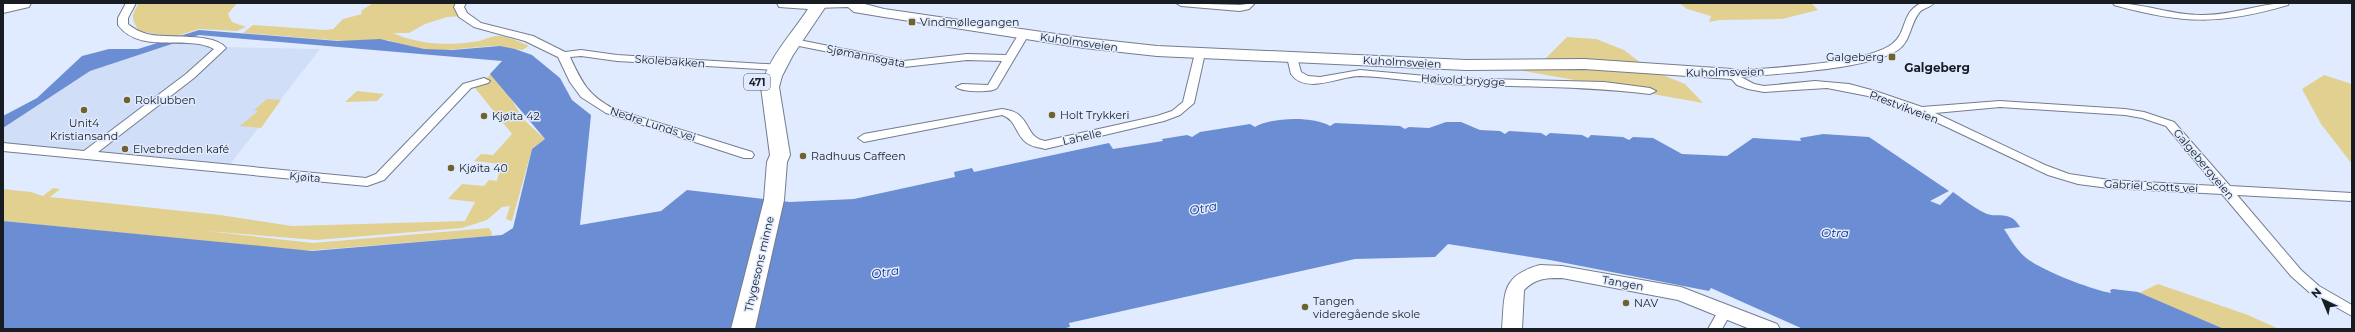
<svg xmlns="http://www.w3.org/2000/svg" width="2355" height="332" viewBox="0 0 2355 332" font-family="Montserrat,sans-serif">
	<style>
		.built { fill: #d1def8 }
		.green { fill: #e1d08f }
		.water { fill: #6b8dd4 }
		.lines { fill: none; stroke-linecap: round; stroke-linejoin: round }
		.street-casing { stroke: #747d8e; stroke-width: 2 }
		.secondary-casing { stroke: #747d8e; stroke-width: 2 }
		.primary-casing { stroke: #747d8e; stroke-width: 2 }
		.highway-casing { stroke: #747d8e; stroke-width: 2 }
		.street { fill: #fff; fill-rule: evenodd }
		.secondary { fill: #fff; fill-rule: evenodd }
		.primary { fill: #fff; fill-rule: evenodd }
		.highway { fill: #fff; fill-rule: evenodd }
		.poi-dot { fill: #6f622f; stroke: #e1ebff; stroke-width: 1.5 }
		.labels { text-anchor: middle; dominant-baseline: central; stroke-width: 3; stroke-linejoin: round; paint-order: stroke }
		.shield { fill: #e1ebff; stroke: #545a65; stroke-width: 1 }
		.shield-label { font-size: 10px; font-weight: bold; fill: #181c23 }
		.poi-label { font-size: 11px; fill: #181c23; stroke: #e1ebff; text-anchor: start }
		.street-label { font-size: 11px; fill: #181c23; stroke: #e1ebff }
		.neighbourhood-label { font-size: 12px; font-weight: bold; fill: #181c23; stroke: #e1ebff }
		.water-label { font-size: 12px; font-style: italic; fill: #0e2d80; stroke: #e1ebff }
	</style>
	<rect width="100%" height="100%" fill="#e1ebff"/>
	<path class="built" d="M177,42L224,47L320,49L228,167L3,148V128L88,71Z"/>
	<path class="green" d="M139,3H237L228,14L232,22L246,27L237,31L199,29L173,37L139,31C131,19 131,15 139,3Z
		M373,3H466L462,9L467,16L447,17L425,24L409,33H393C420,45 450,46 479,41C485,40 493,35 500,36C510,37 520,42 529,46L522,50L493,46L445,50H420L388,40L344,41L243,33L253,25L325,30L333,29L343,19L362,14L361,11Z
		M1679,3H1811L1818,10L1782,19L1720,20L1709,22L1711,16L1687,9Z
		M1567,37L1596,39L1624,50L1650,70L1685,84L1703,103L1468,61L1542,62Z
		M491,74L507,92L524,120L545,139L532,149L512,221L506,219L510,206L502,207L487,220L462,228L316,240L206,231L313,243L489,228L492,233L491,236L304,251L3,221V189L31,192L43,196L53,188L60,189L50,197L220,215L292,226L465,221L475,202L448,199L462,184L484,186L489,180L497,181L501,164L474,161L481,154L493,155L512,134L475,88Z
		M2324,75L2352,84V164L2321,124L2302,89Z
		M357,91L384,94L377,101L345,102Z
		M267,99L281,100L261,128L240,126L258,111L254,110Z
		M2158,284L2248,315L2279,329H2224L2139,293Z"/>
	<path class="water" d="M199,30L338,41L380,39L424,49L452,50L500,46L515,49L532,55L560,78L572,100L591,115L580,225L661,211L687,190L790,202L854,199L955,177L954,172L972,168L974,172L1109,143L1113,149L1163,141L1162,139L1187,135L1192,137L1200,132L1250,124L1255,127C1271,117 1314,116 1330,126L1335,123L1400,126L1405,129L1409,127L1429,128L1446,122H1461L1480,130L1500,131L1505,134L1509,131L1541,133L1546,136L1550,133L1582,135L1588,138L1591,135L1623,137L1629,140L1633,137L1653,138L1682,154L1727,156L1753,138L1801,141L1800,138L1823,134L1869,137L1949,191L1930,201L1940,205L1953,192C1963,199 1974,208 1985,213C1996,219 2010,209 2020,227L2004,229C2010,238 2016,249 2024,256C2037,269 2092,290 2111,293L2110,290L2113,289L2138,292L2224,329H1803L1711,288L1709,291L1550,260L1448,244L1435,257L1355,259L1069,323L1070,327L1062,329H3V221L312,251L502,235L513,228L532,149L545,139L490,74L502,61L199,35L90,71L3,128V116L37,98L82,56L109,49H138Z"/>
	<g class="lines">
		<defs>
			<path id="street" d="M126,3H136L128,18V24C134,29 140,32 147,34C167,39 214,32 226,48L194,78L98,152L366,178L376,174L463,84L484,78L490,81L488,83L471,88L384,180L367,186L3,151V143L84,151L186,74L214,49C188,34 140,55 118,25V18Z
				M456,3H466L464,7L467,13L481,23L533,36L565,52L581,50L617,55L781,65L782,67L777,70L617,61L581,56L570,57C582,83 588,95 614,109L752,152L754,155L752,158H744L606,113L581,97L570,82L558,57L525,41L474,27L459,17L454,7Z
				M1176,3L1240,5L1255,3L1249,9L1240,11L1181,6Z
				M1921,3H1934C1930,8 1922,8 1919,13C1910,24 1911,41 1898,50C1867,70 1780,73 1741,77L1754,84L1764,86L1815,81L1849,84L1875,91L1922,107L2000,101L2125,109L2144,112L2174,122L2230,186L2352,193V201L2237,195L2301,270L2319,286L2352,305V316L2309,292L2291,276L2222,194L2109,188L2078,184L2048,175L1934,121L1868,96L1827,88L1764,92L1748,89L1737,85L1727,74L1732,71C1767,68 1867,64 1892,44C1908,32 1900,14 1921,3ZM2000,107L2125,115L2142,118L2166,126L2216,186L2109,180L2069,174L2045,165L1935,113Z
				M2113,3C2143,3 2171,15 2201,15C2231,16 2259,3 2289,3L2288,5C2220,25 2182,24 2114,5Z
				M1024,31L1029,34L997,88C992,93 961,92 956,87L962,84L988,85L1002,61L967,60L904,67L794,45L789,42L794,39L904,61L967,54L1006,55L1020,32Z
				M1200,50L1205,53L1194,103L1180,115L1164,121L1045,149C1039,147 1032,147 1027,143C1015,135 1017,120 1002,115L864,142L858,138L864,134L1002,109C1008,110 1015,111 1020,116C1030,125 1029,138 1045,141L1157,116L1172,111L1183,102L1195,53Z
				M1292,54L1297,57L1301,72L1308,76L1320,77L1360,70L1448,78L1604,82L1650,88L1656,91L1650,94C1584,86 1517,87 1450,84C1420,83 1390,77 1360,76C1339,76 1306,95 1291,74L1287,57Z
				M1725,306L1730,308L1732,311L1722,329H1708L1720,308Z"/>
			<path id="secondary" d="M813,3H861L884,9L1084,38L1157,46L1466,60L1584,59L1732,69L1737,71L1740,74L1737,77L1732,79L1584,69L1466,70L1157,56L1084,48L884,17L854,12L848,7L814,8L812,5Z
				M1540,265L1562,266L1681,287L1777,324L1780,329H1750L1678,300L1562,278C1546,278 1536,278 1524,290L1522,329H1502C1505,294 1500,276 1540,265Z"/>
			<path id="primary" d="M777,3H828L793,55L782,76L779,87L790,155L787,162L784,200L755,329H731L764,200L767,162L770,155L761,87C769,57 791,35 808,9L779,7Z"/>
			<path id="highway" d="M3,3H31L29,7L3,13Z"/>
		</defs>
		<use href="#street" class="street-casing"/>
		<use href="#secondary" class="secondary-casing"/>
		<use href="#primary" class="primary-casing"/>
		<use href="#highway" class="highway-casing"/>
		<use href="#street" class="street"/>
		<use href="#secondary" class="secondary"/>
		<use href="#primary" class="primary"/>
		<use href="#highway" class="highway"/>
	</g>
	<g class="poi-dot">
		<rect x="908" y="18" width="8" height="8" rx="2"/>
		<rect x="1888" y="53" width="8" height="8" rx="2"/>
		<circle cx="127" cy="100" r="4"/>
		<circle cx="84" cy="110" r="4"/>
		<circle cx="1052" cy="115" r="4"/>
		<circle cx="484" cy="116" r="4"/>
		<circle cx="125" cy="149" r="4"/>
		<circle cx="803" cy="156" r="4"/>
		<circle cx="451" cy="168" r="4"/>
		<circle cx="1626" cy="303" r="4"/>
		<circle cx="1305" cy="307" r="4"/>
	</g>
	<g class="labels">
		<rect class="shield" x="744" y="74" width="26" height="16" rx="3"/>
		<g class="shield-label">
			<text x="757" y="82">471</text>
		</g>
		<g class="poi-label">
			<text x="920" y="22">Vindmøllegangen</text>
			<text x="1884" y="57" text-anchor="end">Galgeberg</text>
			<text x="135" y="100">Roklubben</text>
			<text x="1060" y="115">Holt Trykkeri</text>
			<text x="492" y="116">Kjøita 42</text>
			<text x="84" y="123" text-anchor="middle">Unit4<tspan x="84" dy="13">Kristiansand</tspan></text>
			<text x="133" y="149">Elvebredden kafé</text>
			<text x="811" y="156">Radhuus Caffeen</text>
			<text x="459" y="168">Kjøita 40</text>
			<text x="1313" y="301">Tangen<tspan x="1313" dy="13">videregående skole</tspan></text>
			<text x="1634" y="303">NAV</text>
		</g>
		<g class="street-label">
			<text transform="translate(1079 42) rotate(8)">Kuholmsveien</text>
			<text transform="translate(866 56) rotate(11)">Sjømannsgata</text>
			<text transform="translate(670 61) rotate(4)">Skolebakken</text>
			<text transform="translate(1402 62) rotate(3)">Kuholmsveien</text>
			<text transform="translate(1725 72) rotate(-1)">Kuholmsveien</text>
			<text transform="translate(1463 80) rotate(3)">Høivold brygge</text>
			<text transform="translate(1904 107) rotate(21)">Prestvikveien</text>
			<text transform="translate(653 124) rotate(18)">Nedre Lunds vei</text>
			<text transform="translate(1082 137) rotate(-13)">Lahelle</text>
			<text transform="translate(2204 164) rotate(50)">Galgebergveien</text>
			<text transform="translate(305 177) rotate(5)">Kjøita</text>
			<text transform="translate(2151 186) rotate(3)">Gabriel Scotts vei</text>
			<text transform="translate(759 264) rotate(-77)">Thygesons minne</text>
			<text transform="translate(1623 283) rotate(10)">Tangen</text>
		</g>
		<g class="neighbourhood-label">
			<text x="1937" y="67">Galgeberg</text>
		</g>
		<g class="water-label">
			<text transform="translate(1203 208) rotate(-11)">Otra</text>
			<text x="1835" y="232">Otra</text>
			<text transform="translate(885 272) rotate(-9)">Otra</text>
		</g>
	</g>
	<rect width="2355" height="332" fill="none" stroke="#181c23" stroke-width="8"/>
	<g transform="translate(2323 300) rotate(316)" stroke="#e1ebff" stroke-width="3" paint-order="stroke">
	<path d="M0-3L7 15L0 10L-7 15Z" fill="#181c23"/>
	<text y="-6" font-size="11" font-weight="bold" text-anchor="middle" fill="#181c23">N</text>
	</g>
</svg>
